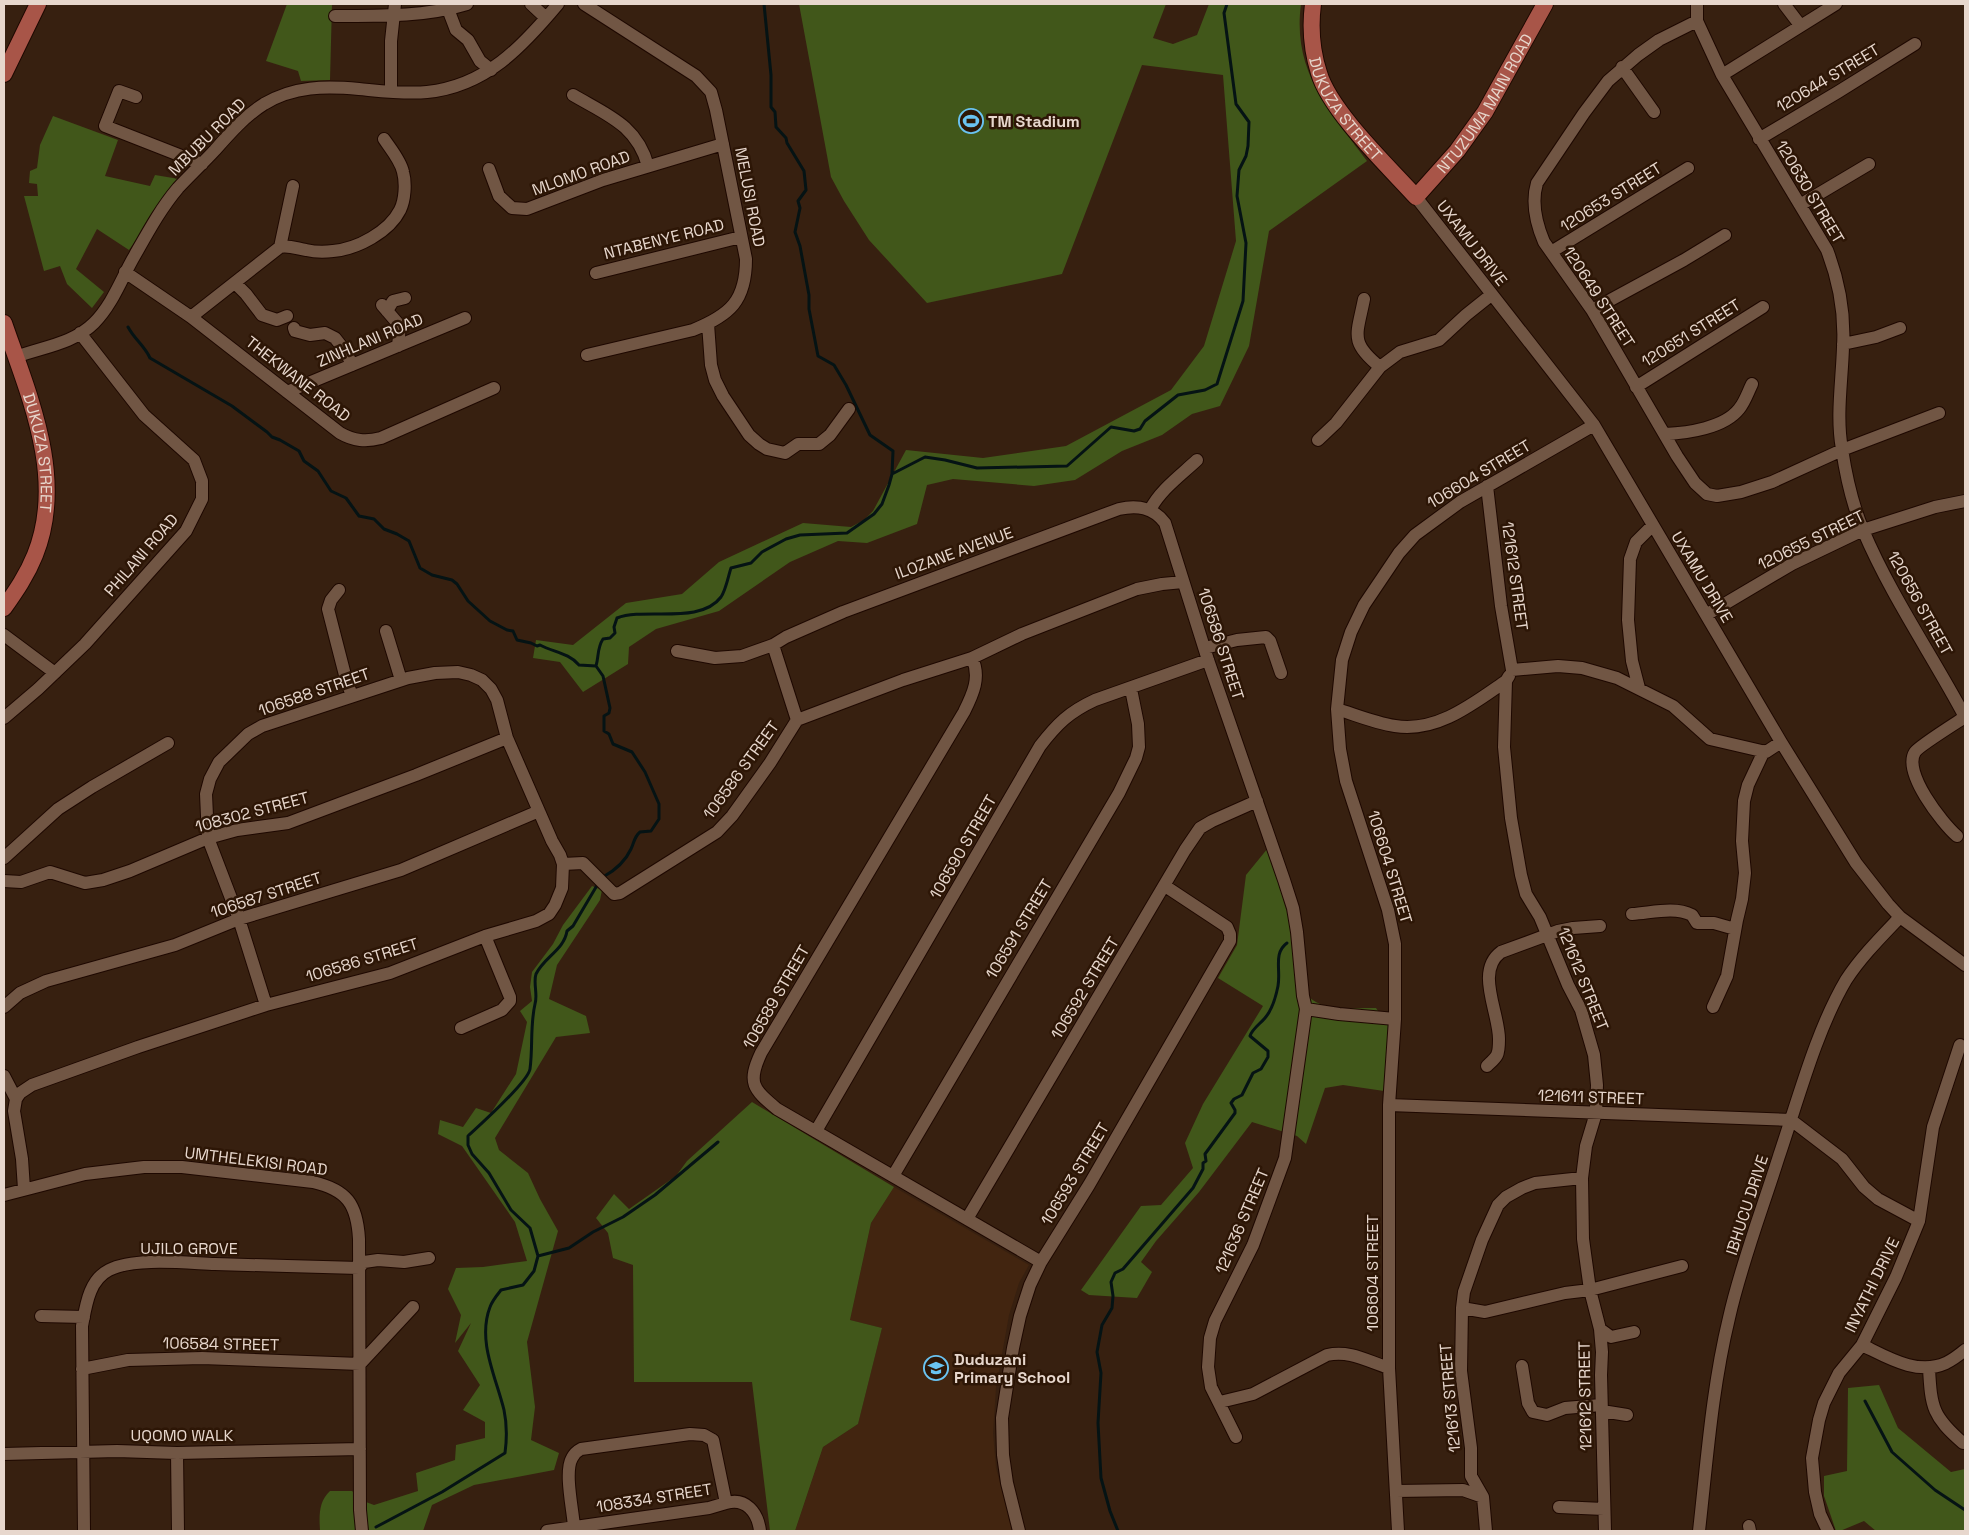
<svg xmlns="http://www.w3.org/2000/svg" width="1969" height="1535" viewBox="0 0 1969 1535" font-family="'Space Grotesk',sans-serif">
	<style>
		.built { fill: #422510 }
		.green { fill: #41571a }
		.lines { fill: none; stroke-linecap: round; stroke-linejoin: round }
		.stream { stroke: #051314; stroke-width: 3 }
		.minor-casing { stroke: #1e0800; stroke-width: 14 }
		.major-casing { stroke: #1e0800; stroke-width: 18 }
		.minor { stroke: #715644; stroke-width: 12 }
		.major { stroke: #a85548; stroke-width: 16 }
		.labels { text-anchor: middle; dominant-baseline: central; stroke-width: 5; stroke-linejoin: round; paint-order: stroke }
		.street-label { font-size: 16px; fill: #e7d7cd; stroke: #2d1606 }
		.poi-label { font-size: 16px; font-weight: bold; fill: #e7d7cd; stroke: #2d1606; text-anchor: start }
	</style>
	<rect width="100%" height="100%" fill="#372010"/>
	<path class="built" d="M894,1187L1029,1265L1019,1283L1009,1315L996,1388L993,1433L996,1468L1013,1531H795L823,1447L858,1424L882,1328L850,1320L871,1223Z"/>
	<path class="green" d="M287,4H332L330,80L301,81L298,71L266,61Z
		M799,4H1166L1153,38L1173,44L1197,35L1209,4H1301C1292,72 1329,110 1367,161L1269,231L1249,346L1220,406L1192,414L1162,435L1122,451L1075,480L1034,486L953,479L927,485L917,524L867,543L838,541L790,562L719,611L656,629L629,647L628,664L583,692L560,662L533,658L536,640L573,645L626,603L682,594L719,562L803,523L851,527L864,520L873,511L906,450L983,458L1066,446L1171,390L1204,346L1236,241L1223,75L1142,65L1062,274L927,303L869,240L844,201L831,177Z
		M53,116L118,140L105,176L150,186L155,175L179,179L129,250L97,229L76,269L104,292L92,308L67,284L60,266L44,271L24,196H38L37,184L29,183L30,171L37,168L40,145Z
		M1277,843L1308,996C1324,1013 1354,1007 1376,1008L1389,1027L1384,1091L1343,1085L1325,1088L1306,1144L1297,1136L1252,1122L1199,1192L1156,1241L1141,1262L1152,1272L1137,1298L1089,1295L1081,1290L1141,1206L1161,1205L1193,1168L1185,1143L1203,1104L1263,1006L1218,978L1237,945L1246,875L1268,848Z
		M592,886L602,890L600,900L557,965L549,999L586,1016L590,1033L556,1037L495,1138L499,1150L528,1173L540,1199L558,1231L527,1342L535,1407L531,1440L559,1453L554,1470L474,1485L432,1505L423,1531H322L320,1530C319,1515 319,1501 330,1491H352L366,1502L374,1505L418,1491L416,1473L455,1460L456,1445L485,1438V1422L463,1410L480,1385L458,1351L471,1323L455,1343L461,1315L448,1289L456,1268L483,1267L527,1261L515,1222L462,1146L438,1134L440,1120L463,1127L476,1108L491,1113L516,1074L527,1022L520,1011L532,1001L530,987L532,972L553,944L563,925Z
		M752,1102L894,1187L871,1223L850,1320L882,1328L858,1424L823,1447L795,1531H770L752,1382H634L633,1265L613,1258L608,1233L596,1218L614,1194L629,1209L676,1176L687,1161Z
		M1879,1385L1898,1428L1951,1472L1965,1469V1531H1876L1864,1521L1840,1531H1836L1824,1496V1476L1847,1471L1848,1388Z"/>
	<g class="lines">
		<path class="stream" d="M128,327C135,340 144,345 150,358L232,406L267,432L272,437L280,440L299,451L304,461L318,471L331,491L346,498L359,516L374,519L384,529L397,534L409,541L420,568L432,575L452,580L457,584L468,601L490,621L507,630L513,631L517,640L531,643L537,646L540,645C553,652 569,653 579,665L596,666
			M892,474L925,457L945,460L977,468L1067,466L1111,427L1134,431L1140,429L1145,421L1178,395L1205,390L1217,384L1243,301L1246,243L1237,196L1239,170L1246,156L1248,146L1249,122L1236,104L1224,13L1227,4
			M603,877C614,871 625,862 631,849C634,843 634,837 640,832L651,831L659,819V804L645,772L632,752L613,744L609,734L604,731V716L609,713L610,708L603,676L596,666C599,656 597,648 603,639L610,638L615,633L614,627L617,618C646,607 700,625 721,597C726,590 728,577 731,568L751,563L762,552L786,539L800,535L847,533L874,514L882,504L889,485L892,474L893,451L870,435L846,385L834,365L818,356L809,309V295L800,246L795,232L800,208L798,201L806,190L804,171L787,143L786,138L776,127L775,112L771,107V75L764,4
			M538,1256L569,1248L593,1232L623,1217L655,1195L718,1142
			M1865,1401L1892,1452L1935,1490L1965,1510
			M376,1527L442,1492L505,1453C507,1438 507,1424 504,1410C496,1377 477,1341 490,1307C492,1301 497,1295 501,1290L523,1285L534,1271L538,1256L530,1228L511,1210L489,1173L472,1154L468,1145V1136C480,1125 528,1082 530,1069C533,1047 530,1025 535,1004C538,995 533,982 536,974C544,957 564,950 567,931L573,926L599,882
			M1118,1531L1110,1511L1101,1478L1098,1423L1101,1373L1097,1352L1102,1325L1112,1308L1113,1296L1111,1282L1115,1273L1123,1269L1193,1188L1203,1169V1163L1206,1161L1205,1154L1235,1113V1110L1231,1103L1234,1099L1242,1095L1253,1073L1261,1069L1268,1057V1051L1250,1036C1252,1029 1260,1024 1265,1018C1272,1010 1276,996 1278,986C1281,970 1273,953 1287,943"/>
		<defs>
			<path id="minor" d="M531,4L546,18
				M584,4L696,76L711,92L716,110L746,259C746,301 730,315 693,330L587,355
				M1697,4V21L1722,75L1827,250C1839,281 1845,314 1843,347C1842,381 1836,416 1842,449C1846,476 1853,506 1863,530C1891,596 1932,655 1965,717
				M1784,4L1800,25
				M448,9L456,30L468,40L480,61L491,70
				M335,16C379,16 425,17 467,4
				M1697,21L1659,40L1638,55L1608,81L1584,113L1537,183C1531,203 1536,223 1544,242L1592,310L1677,456L1695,483L1707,494L1717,496L1741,492L1772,482L1842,450L1939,413
				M1622,67L1654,112
				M1722,75L1836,4
				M391,92V41L395,4
				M573,95C607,115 637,125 648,166
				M136,97L119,91L105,126L202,164
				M1759,139L1838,92L1915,44
				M489,169L499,196L512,208L527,209L603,180L723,144
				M1416,197L1594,425L1781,742L1856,863L1888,904L1900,917L1965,965
				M1800,205L1869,164
				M280,247L293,186
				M1551,252L1688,168
				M125,272L191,317L340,433C354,441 366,442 381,438L494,388
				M596,273L741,237
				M235,283L246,294L262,315L277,320L287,316
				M1364,299C1357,335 1349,342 1380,367
				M382,305L400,326L398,346
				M1592,310L1684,260L1725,235
				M387,311L393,301L405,298
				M191,317L280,247C289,245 298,249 306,250C315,252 325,252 333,251C357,249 389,232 400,210C405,200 406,183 403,172C401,161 390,148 384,139
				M708,324L711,365L715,380L723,396L749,435L759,444L767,449L785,453L798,444H819L830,435L849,409
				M294,328L295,331L310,335L325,333L335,338L346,352L352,365
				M1843,344L1876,337L1900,328
				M16,357C42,347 73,344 94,323C113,304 122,277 135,255C148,232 161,208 178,188C190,175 203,163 215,150C230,133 245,116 264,104C294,86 325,86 359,89C381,91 405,94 427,92C486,86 522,47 558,4
				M1636,387L1763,307
				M287,392L465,318
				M1665,434C1688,433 1724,428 1739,409C1745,402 1748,392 1752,384
				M1318,440L1336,423L1380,367L1400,352L1439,340L1466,315L1491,295
				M1487,486L1501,606L1512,670
				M1150,510C1160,490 1181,475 1197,460
				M339,590L331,600L328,609L346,679L352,696
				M1706,615L1792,564L1863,530L1935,507L1965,501
				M386,631L401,680
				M4,635L55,673
				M773,645L797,720
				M1205,648L1237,640L1266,637L1270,641L1281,673
				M677,651L715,658L742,656L773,645L786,637L843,612L1119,509C1137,505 1153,507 1165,523L1208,660L1284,880L1293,908L1297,932L1303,996L1306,1009L1339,1014L1395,1019
				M972,658C981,677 973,694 964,712L761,1053C747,1083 753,1089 777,1109L1041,1262
				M1512,670L1558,666L1582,668L1617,678L1673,706L1710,739L1766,752L1781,742
				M1506,681L1504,747L1511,818L1521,875L1526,894L1540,917L1568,985L1581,1010L1594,1055L1597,1085L1596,1113L1586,1146L1582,1178L1583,1239L1590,1290L1600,1329L1602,1352L1601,1375L1605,1531
				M1639,688L1632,661L1628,620L1630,559L1636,542L1652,526
				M1337,709C1356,715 1375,723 1395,726C1437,733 1474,703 1506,681L1509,676
				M4,718L38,689L85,644L186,531L202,499V481L194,460L144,415L80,333
				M1957,836C1942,823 1902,772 1915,752C1919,746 1956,723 1965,717
				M4,858L58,809L92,787L168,743
				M563,864L583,863L614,894L620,893L717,832L732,816L770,763L797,720L903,680L972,658L1022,634L1137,589L1162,584L1183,582
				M4,881L21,882L50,872L85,883L103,880L130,871L208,838L237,830L288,823L416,775L507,738
				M1632,914C1651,913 1674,906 1692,915L1697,923H1714L1735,929
				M4,1007L20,993L46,981L175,945L239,919L401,870L539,811
				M1713,1007L1727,976L1737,920L1742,899L1745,873L1742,841L1744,801L1748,785L1764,751
				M461,1028L502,1010L510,1001V997L485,936
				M1487,1066C1490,1063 1495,1059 1497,1055C1499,1051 1499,1044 1499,1039C1499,1012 1475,971 1501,952L1558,931L1573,928L1600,926
				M4,1076L16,1099
				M1389,1105L1791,1120L1842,1159L1864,1187L1878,1199L1919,1221
				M816,1131L1040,746C1057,724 1069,712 1095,700L1208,660
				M893,1176L1119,793L1136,758L1139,747L1138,724L1131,689
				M24,1189L22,1159L14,1111L16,1099L20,1093L32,1085L138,1047L266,1005L390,973L485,936L536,921L549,914L555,905L562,888L563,864L560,855L552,841L507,738L497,700L491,689L482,680L471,675L458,672L435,673L408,678L262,726L248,734L219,762L210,779L206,794L208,838L239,919L266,1005
				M4,1195L85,1174L144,1167H182L313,1182C347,1190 357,1204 359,1239L360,1510L362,1531
				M967,1219L1185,850L1200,828L1212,821L1257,801
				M1462,1308L1485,1312L1565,1293L1590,1290L1682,1266
				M41,1316L84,1317
				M1600,1329L1611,1337L1634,1332
				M1862,1345C1887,1357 1917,1376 1946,1363C1952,1360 1959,1355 1965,1350
				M1522,1366L1528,1403L1533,1412L1547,1415L1565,1408L1601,1405
				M1929,1368C1931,1408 1933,1417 1963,1443
				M82,1369L128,1360L202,1358L360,1364L413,1307
				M1220,1402L1253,1394L1327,1355C1350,1350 1367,1361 1389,1368
				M1602,1411L1627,1415
				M1236,1437L1211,1387L1208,1367L1210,1338L1215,1321L1253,1245L1285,1158L1306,1009
				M177,1453L178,1531
				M4,1454L117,1451L177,1453L360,1449
				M1396,1491L1463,1490L1483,1497
				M726,1503C746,1497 758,1513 760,1531
				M1559,1507L1604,1509
				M1749,1526L1750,1531
				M84,1531L82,1326C86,1305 89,1280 109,1270C134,1257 187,1263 215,1264C263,1265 311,1267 359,1268L364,1262L378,1260L404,1262L429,1258
				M547,1531L709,1508L726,1503L713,1440L704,1435L690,1434L581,1449C577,1451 574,1454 572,1458C564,1472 573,1510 574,1527
				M1019,1531L1007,1483L1003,1455L1002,1418L1013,1348L1020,1316L1030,1285L1041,1262L1089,1185L1230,941V934L1227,927L1165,886
				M1398,1531L1389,1368V1105L1395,1019V944L1388,910L1346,781L1340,749L1337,709L1342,660L1351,632L1364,605L1399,553L1415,535L1460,502L1594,425
				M1486,1531L1483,1497L1471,1476V1448L1461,1371L1462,1308L1464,1292L1482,1240L1498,1205L1506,1197L1522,1188L1535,1183L1582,1178
				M1699,1531C1707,1460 1712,1388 1729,1318C1741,1264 1762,1210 1779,1156C1798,1100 1816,1031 1846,980C1861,957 1881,937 1900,917
				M1828,1531L1820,1514L1815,1492L1812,1458L1819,1420L1824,1403L1839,1373L1862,1345L1896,1277L1919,1221L1933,1127L1960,1045"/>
			<g id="major">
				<path id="s1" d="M1313,4C1310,27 1312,51 1319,73C1330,111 1388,166 1416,197L1457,151L1485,112L1545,4"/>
				<path d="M4,74L38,4"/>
				<path id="s2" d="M4,323C29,396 66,478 35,555C27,575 16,591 4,608"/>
			</g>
		</defs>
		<use href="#minor" class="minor-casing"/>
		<use href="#major" class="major-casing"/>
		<use href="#minor" class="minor"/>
		<use href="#major" class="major"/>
	</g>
	<defs>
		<symbol id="stadium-ring" viewBox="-11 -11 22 22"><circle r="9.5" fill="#2d1606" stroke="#6ac3f1" stroke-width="1.5"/><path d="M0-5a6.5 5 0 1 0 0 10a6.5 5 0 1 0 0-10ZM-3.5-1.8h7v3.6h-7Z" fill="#6ac3f1"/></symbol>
		<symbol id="school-ring" viewBox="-11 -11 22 22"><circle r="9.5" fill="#2d1606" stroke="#6ac3f1" stroke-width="1.5"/><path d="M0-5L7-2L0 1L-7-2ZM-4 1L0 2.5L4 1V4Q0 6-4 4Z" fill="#6ac3f1"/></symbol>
	</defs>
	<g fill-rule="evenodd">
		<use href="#stadium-ring" x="957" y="107" width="28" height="28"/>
		<use href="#school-ring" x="922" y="1354" width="28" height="28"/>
	</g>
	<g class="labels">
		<g class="street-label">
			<text transform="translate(1828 78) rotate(-31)">120644 STREET</text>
			<text stroke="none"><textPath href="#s1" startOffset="345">NTUZUMA MAIN ROAD</textPath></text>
			<text stroke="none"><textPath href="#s1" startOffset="114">DUKUZA STREET</textPath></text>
			<text transform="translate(207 137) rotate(-45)">MBUBU ROAD</text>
			<text transform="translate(581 173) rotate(-20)">MLOMO ROAD</text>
			<text transform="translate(1810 192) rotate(59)">120630 STREET</text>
			<text transform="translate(750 197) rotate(79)">MELUSI ROAD</text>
			<text transform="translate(1611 197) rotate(-32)">120653 STREET</text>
			<text transform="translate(664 239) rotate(-14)">NTABENYE ROAD</text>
			<text transform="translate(1472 243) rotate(52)">UXAMU DRIVE</text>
			<text transform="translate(1599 297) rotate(57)">120649 STREET</text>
			<text transform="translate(1691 333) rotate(-32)">120651 STREET</text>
			<text transform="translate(370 340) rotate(-23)">ZINHLANI ROAD</text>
			<text transform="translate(298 379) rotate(38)">THEKWANE ROAD</text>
			<text stroke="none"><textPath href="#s2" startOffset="135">DUKUZA STREET</textPath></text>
			<text transform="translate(1479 474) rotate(-31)">106604 STREET</text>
			<text transform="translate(1811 540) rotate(-26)">120655 STREET</text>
			<text transform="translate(954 553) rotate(-20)">ILOZANE AVENUE</text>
			<text transform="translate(141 555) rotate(-49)">PHILANI ROAD</text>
			<text transform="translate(1515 576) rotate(82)">121612 STREET</text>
			<text transform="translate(1702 577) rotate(59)">UXAMU DRIVE</text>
			<text transform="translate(1920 603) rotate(61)">120656 STREET</text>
			<text transform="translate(1221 644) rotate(72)">106586 STREET</text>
			<text transform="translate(314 692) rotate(-19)">106588 STREET</text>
			<text transform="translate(741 770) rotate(-54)">106586 STREET</text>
			<text transform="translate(252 812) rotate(-15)">108302 STREET</text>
			<text transform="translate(963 847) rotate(-60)">106590 STREET</text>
			<text transform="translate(1390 867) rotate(73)">106604 STREET</text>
			<text transform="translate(266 895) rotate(-18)">106587 STREET</text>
			<text transform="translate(1019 929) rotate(-59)">106591 STREET</text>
			<text transform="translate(362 960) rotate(-17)">106586 STREET</text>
			<text transform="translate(1583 979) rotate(68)">121612 STREET</text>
			<text transform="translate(1085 988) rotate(-59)">106592 STREET</text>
			<text transform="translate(776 997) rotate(-60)">106589 STREET</text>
			<text transform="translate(1591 1097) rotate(2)">121611 STREET</text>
			<text transform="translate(256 1161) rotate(7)">UMTHELEKISI ROAD</text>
			<text transform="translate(1075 1174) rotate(-59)">106593 STREET</text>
			<text transform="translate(1747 1205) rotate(-72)">IBHUCU DRIVE</text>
			<text transform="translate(1242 1221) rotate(-67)">121636 STREET</text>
			<text x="189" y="1248">UJILO GROVE</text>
			<text transform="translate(1372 1273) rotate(-90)">106604 STREET</text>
			<text transform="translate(1872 1285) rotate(-64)">INYATHI DRIVE</text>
			<text transform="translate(221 1344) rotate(1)">106584 STREET</text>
			<text transform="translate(1585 1396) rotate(-91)">121612 STREET</text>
			<text transform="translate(1450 1398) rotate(-95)">121613 STREET</text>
			<text x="182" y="1435">UQOMO WALK</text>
			<text transform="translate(654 1498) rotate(-9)">108334 STREET</text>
		</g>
		<g class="poi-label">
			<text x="988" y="121">TM Stadium</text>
			<text x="954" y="1359">Duduzani<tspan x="954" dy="18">Primary School</tspan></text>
		</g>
	</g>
	<rect width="1969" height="1535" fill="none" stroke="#e7d7cd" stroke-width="10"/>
</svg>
